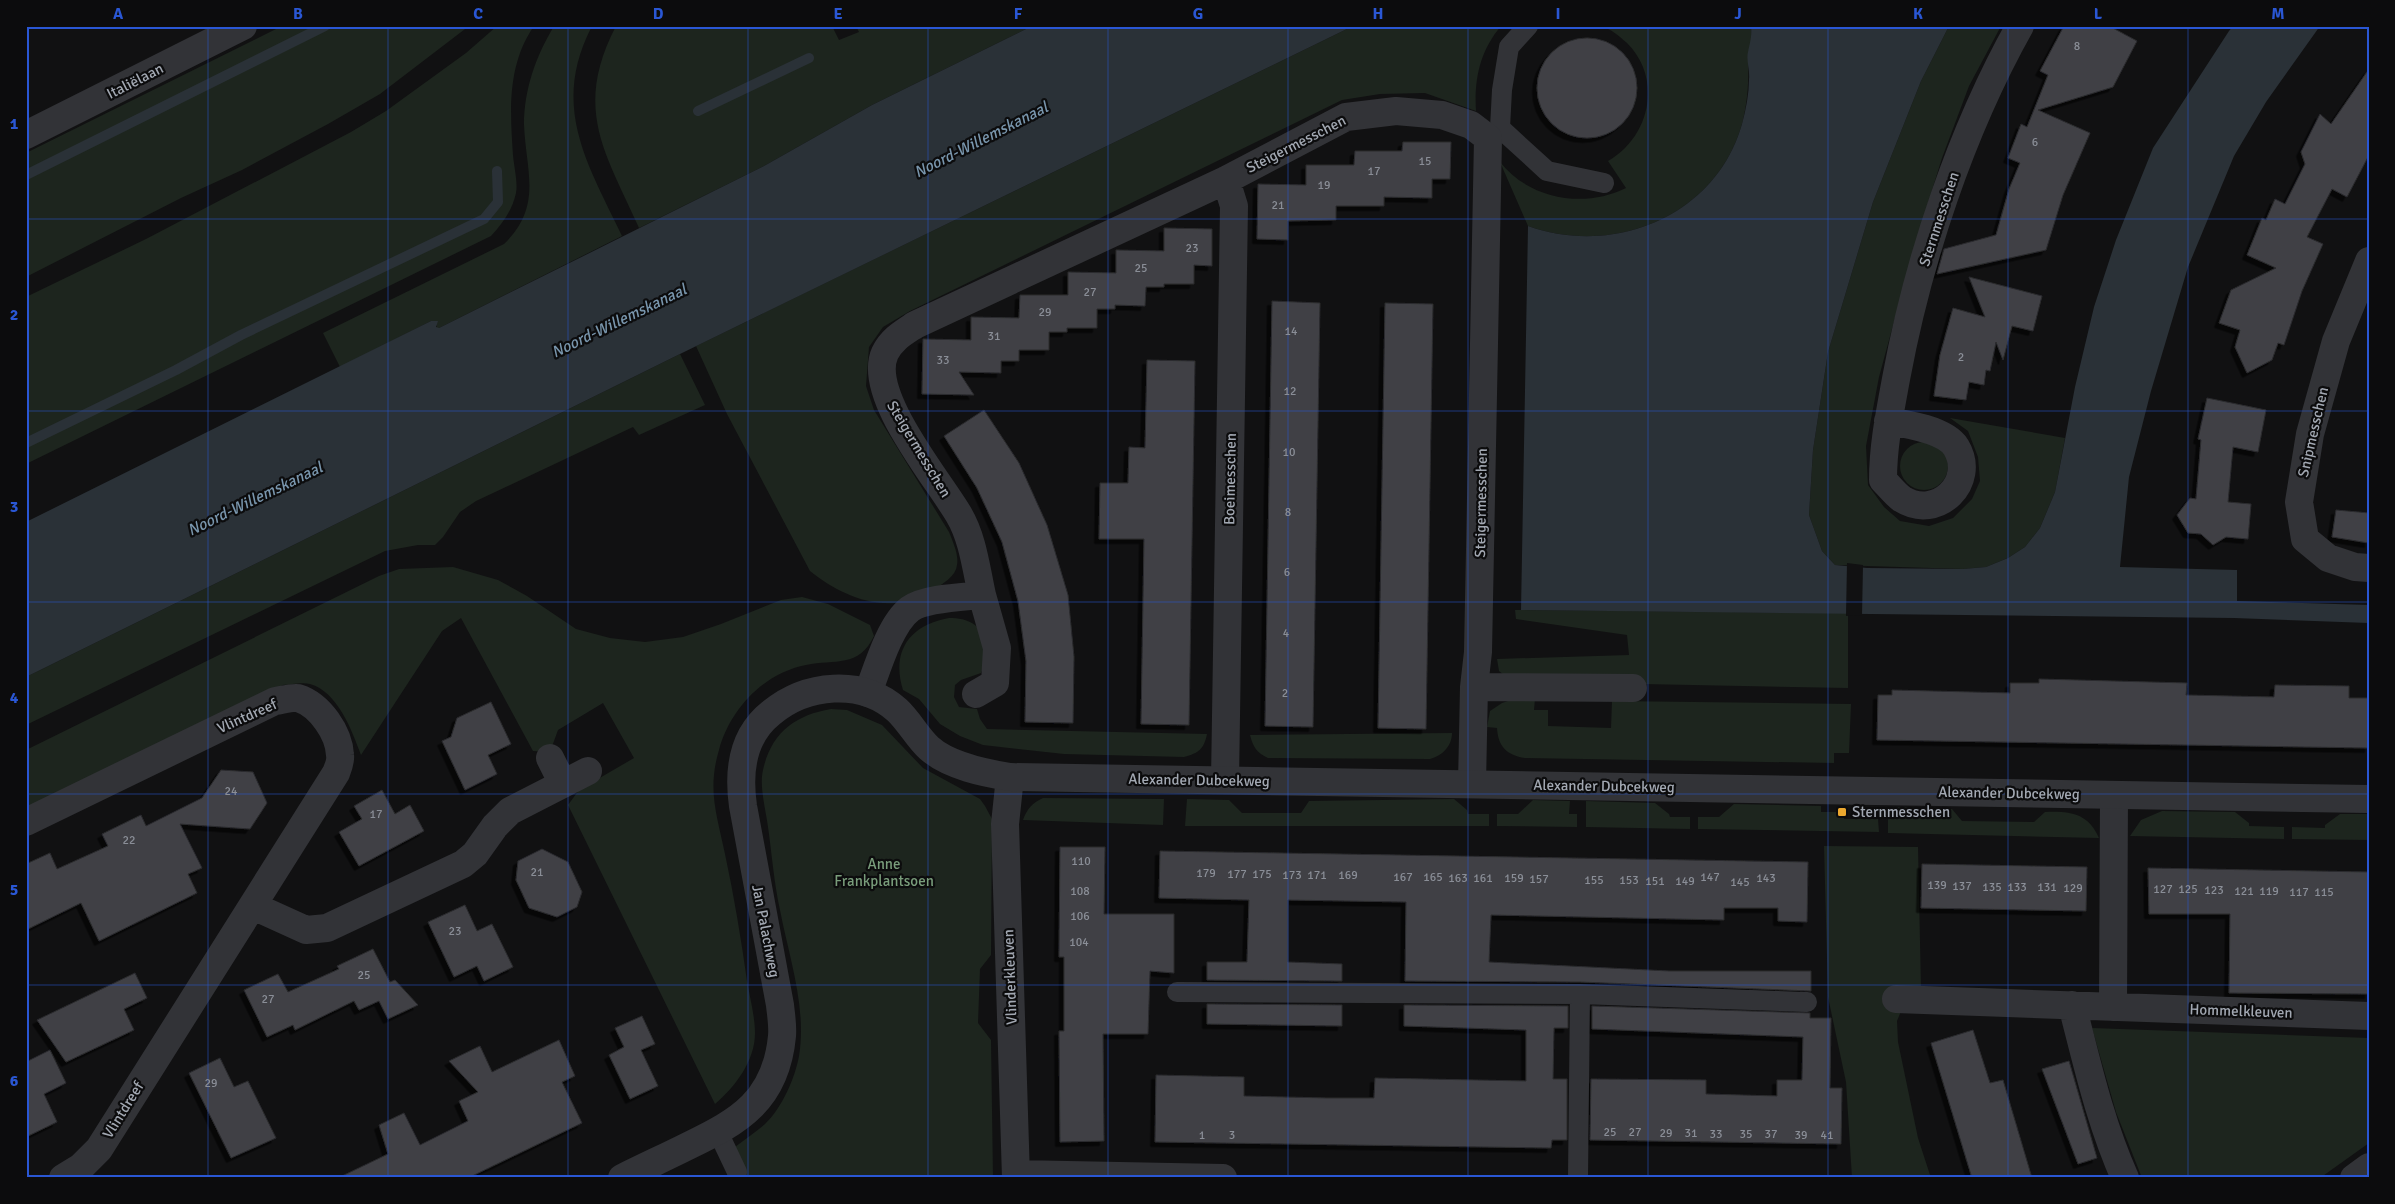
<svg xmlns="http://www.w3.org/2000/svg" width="2395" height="1204" viewBox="0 0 2395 1204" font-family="Signika,sans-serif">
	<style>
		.green { fill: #1d251e }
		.water { fill: #2a3137 }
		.pier { fill: #111112 }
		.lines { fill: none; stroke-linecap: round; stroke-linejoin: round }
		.stream { stroke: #2a3137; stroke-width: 10 }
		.building { fill: #404145; stroke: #2b2b2e; filter: url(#shadow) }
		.service { stroke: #323337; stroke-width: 20 }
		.minor { stroke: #323337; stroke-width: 28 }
		.tertiary { stroke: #323337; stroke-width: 28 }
		.grid { fill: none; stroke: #2a57d4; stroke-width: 1; stroke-opacity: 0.55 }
		.poi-dot { fill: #eca82f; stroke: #0c0c0d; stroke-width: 2 }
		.labels { text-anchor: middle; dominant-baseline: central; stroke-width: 4.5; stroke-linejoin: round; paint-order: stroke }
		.number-label { font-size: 12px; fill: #8a8e97 }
		.street-label { font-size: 15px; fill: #a2a8b2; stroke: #0c0c0d }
		.poi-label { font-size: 15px; fill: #a2a8b2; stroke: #0c0c0d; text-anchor: start }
		.park-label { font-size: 15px; fill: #799d7b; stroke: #0c0c0d }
		.water-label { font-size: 16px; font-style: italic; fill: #7996ad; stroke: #0c0c0d }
		.neatline { fill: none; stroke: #2a57d4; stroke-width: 2 }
		.grid-label { font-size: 16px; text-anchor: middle; font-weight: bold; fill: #2a57d4 }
	</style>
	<defs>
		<filter id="shadow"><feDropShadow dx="-4.5" dy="4.5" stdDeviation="0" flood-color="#0009"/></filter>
	</defs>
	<rect width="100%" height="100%" fill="#111112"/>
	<path class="green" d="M282,26H469L380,94L328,124L242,170L181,198L26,277V153Z
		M497,26H534C507,65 510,111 513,155C514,167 518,182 516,193C512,211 503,223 491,236L26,464V297L146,239L351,132L386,111L466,53Z
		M554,26H592C550,107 588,164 622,236L439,328H436L437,326L431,321L340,367L323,333L504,244C543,206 526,172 524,125C524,89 536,56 554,26Z
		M616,26H832L839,40L859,32L856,26H1032L872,105L764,166L639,228C605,152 573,109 616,26Z
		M1353,26H1501C1480,51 1474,79 1476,111L1425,93L1380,94L1342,100L910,311L883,327L869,347L866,386L874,410L949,532C953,542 959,555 957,565C956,576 943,584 934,589C925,593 915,599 906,601C873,610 834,591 810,571L727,414L696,346Z
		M1601,26H1751C1751,31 1753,37 1752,41C1751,46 1748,50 1748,56C1749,79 1748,101 1742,124C1716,216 1614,257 1528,226L1500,162C1529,199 1584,209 1626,188L1608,161C1650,137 1663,79 1627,43C1619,36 1611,29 1601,26Z
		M1949,26H2001L1969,86L1942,158L1914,248L1879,377L1866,446L1868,485L1884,507L1900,521L1929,526L1953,518L1972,499L1980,481L1978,457L1968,431L1950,418L2065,438L2055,492L2040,528L2025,547L2008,558L1986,567L1963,569L1835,565L1822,551L1809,515L1813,450L1828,352L1873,202L1921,81Z
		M680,354L705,405L639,435L633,427L476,501L460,512L443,537L435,545H418L385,551L26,725V677Z
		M1900 466a24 24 0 1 1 48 0a24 24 0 1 1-48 0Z
		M453,567L498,580L527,596L576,629L610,638L645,642L683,637L721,624L781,600L802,597L828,604L870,625L874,636C859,668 835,659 806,665C764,673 730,709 719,750C707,790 717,815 725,854C734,896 741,938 747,981C750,998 755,1017 755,1033C755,1061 735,1087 715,1104L568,805L579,790L634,758L603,703L558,730L550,752L533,751L461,618L442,631L361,755C352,731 338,692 310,684C302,682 290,685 283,685L26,809V750L379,576L399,569Z
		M1515,610L1848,613V688L1642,684L1505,676L1499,671L1497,659L1629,655L1627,635L1516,619Z
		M949,618C958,618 967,619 975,625C986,635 987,660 981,673L961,680L955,685L954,697L959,707L977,709L980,719L987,729L1207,734C1204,749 1199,753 1184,757L1064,754L983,745L960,736L940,724L919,699L903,690C891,652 909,625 949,618Z
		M1514,699H1535L1534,710H1548V726L1611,728L1612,701L1851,704L1849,753H1834V763L1525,758C1507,755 1498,747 1497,728L1487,727L1490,711L1502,703Z
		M831,709L847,710L882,725L923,768L980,799L985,806L992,819L991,955L980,969L978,1023L991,1040L993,1178H738L735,1147C745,1139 756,1132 765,1124C782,1108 795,1078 799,1056C807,1008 789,957 780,910C774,883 772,855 768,827C766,810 759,787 763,770C771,733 795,715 831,709Z
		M1452,733C1452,746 1442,756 1430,759L1268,758C1257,753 1253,747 1250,735Z
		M1043,798L1164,799L1163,825L1023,820C1027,809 1032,803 1043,798Z
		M1187,799L1229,800L1242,813H1301L1309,801L1454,799L1467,810L1468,814H1489V826H1185Z
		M1533,800L1570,801L1569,814H1577V827L1497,826V814H1518Z
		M1586,801L1655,803L1669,814L1670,817H1690V829L1586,827Z
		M1734,804L1821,806V812H1844V819H1878L1879,832L1698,829V817H1719Z
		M1888,807L1952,809L1962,821L2034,822L2045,812C2070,811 2088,813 2099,838L1888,833Z
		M2162,811L2235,812L2249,823V826L2284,827V839L2130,836L2141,820Z
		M2340,814H2369V840L2292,839V827L2325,828V825Z
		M1824,846L1918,847L1921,989L1904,1004L1897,1021L1898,1042L1918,1138L1931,1178H1852L1846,1082L1828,997Z
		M2092,1028L2369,1038V1143L2320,1178H2142L2116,1112Z"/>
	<path class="water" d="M1032,26H1353L680,354L26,677V522L431,321H438L436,327L439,328L764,166L872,105Z
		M1751,26H1949L1921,81L1873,202L1828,352L1813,450L1809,515L1822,551L1835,565L1867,568L1963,569L1986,567L2008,558L2025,547L2040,528L2055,492L2075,387L2094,307L2116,240L2153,148L2229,31L2233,26H2320L2266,102L2234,156L2188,267L2151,391L2129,477L2120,567L2237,570V601L2369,605V623L2234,618L1521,610L1528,226C1614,257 1716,216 1742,124C1746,109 1749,94 1749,79C1750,70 1746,60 1748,52C1750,42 1752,37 1751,26Z"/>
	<path class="pier" d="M1847,563L1863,565L1862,615L1846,616Z"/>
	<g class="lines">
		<path class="stream" d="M698,111L809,58
			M26,175L325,26
			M26,443L176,370L241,335L484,219L498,202L497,171"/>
	</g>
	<path class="building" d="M2064,26H2109L2137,41L2113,87L2038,110L2090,133L2063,195L2046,250L1937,274L1944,249L1996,235L2009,189L2020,163L2008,158L2021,124L2027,127L2048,75L2040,71Z
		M1537 88a50 50 0 1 1 100 0a50 50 0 1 1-100 0Z
		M2369,69V155L2347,197L2332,189L2307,237L2323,244L2302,291L2284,345L2278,343L2272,360L2247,373L2235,347L2240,330L2219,323L2231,290L2276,268L2247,255L2262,218L2266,220L2275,199L2285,204L2305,164L2301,152L2320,114L2331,124Z
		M1403,142H1451L1450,179H1432V198L1384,197V206H1336V220L1288,221V240L1257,239L1258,184L1306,185V165H1354L1355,151H1402Z
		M1164,228L1212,229V266L1194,265V284H1164V287H1146L1145,306L1115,305V309H1097V328H1067V332H1049V350H1019V361H1001V373L959,372L974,395L922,394L923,339L971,340V317L1019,318L1020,295H1068V272L1116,273V250L1164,251Z
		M1969,277L2042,296L2033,331L2012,326L2003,360L1996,342L1990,371L1986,370L1984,385L1969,382L1966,400L1934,396L1940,355L1953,308L1985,317Z
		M1272,301L1320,303L1313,727L1265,726Z
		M1385,303L1433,304L1426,729L1378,728Z
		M1147,360L1195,361L1189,725L1141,724L1144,539H1099L1100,483H1128L1129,447L1145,448Z
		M2207,398L2266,410L2258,452L2233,447L2228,502L2251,504L2248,539L2226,537L2213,545L2201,534L2188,533L2177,515L2190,498L2196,499L2201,440L2198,439Z
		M984,410L1019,463L1047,525L1068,595L1074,657L1073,723L1025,722L1026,661L1018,601L1002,542L977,488L944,436Z
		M2336,510L2369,513V543L2332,537Z
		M2039,679L2187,683L2186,695L2274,697L2275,685L2349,686V698H2369V748L1877,740L1878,695H1892V690L2010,693V683H2039Z
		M491,702L511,744L488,755L497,774L465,790L442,741L451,737L457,718Z
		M221,770L253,772L267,803L250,829L180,824L202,868L188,874L197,893L99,941L81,903L26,930V864L50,853L57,869L108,846L102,834L141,815L146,826L202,798Z
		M382,790L395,814L410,805L424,831L359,866L339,832L362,819L354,806Z
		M1060,847H1105L1104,914H1174V973L1150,971L1148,1034H1103L1104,1141L1060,1142L1059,1031H1064V957H1059Z
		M542,849L568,862L582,892L577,907L557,917L529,908L516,880L518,861Z
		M1160,851L1808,862L1807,922L1778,921V908H1724V920L1491,915L1489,962L1669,971H1811V991L1580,982L1405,981L1406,902L1288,900V962L1342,964V981L1207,980V962H1247L1249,900L1159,898Z
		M1922,864L2087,867L2086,911L1921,908Z
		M2148,868L2369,872V994L2229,993L2230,914H2149Z
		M465,905L477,931L492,924L513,967L484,981L477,966L454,977L428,922Z
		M373,949L390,982L395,980L418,1005L388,1019L379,1001L359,1010L354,1001L295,1030L293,1025L267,1037L244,990L278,974L288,992L339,969L337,966Z
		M135,973L147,998L124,1009L134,1030L66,1062L37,1020Z
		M1207,1004L1342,1005V1026L1207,1024Z
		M1404,1005L1568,1006V1028H1554L1553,1079H1567V1140H1552L1551,1148L1155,1142L1156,1075L1244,1077V1096L1327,1098H1374L1375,1078L1526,1081V1030L1404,1026Z
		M1592,1006L1810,1013V1018H1831L1830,1088H1842L1841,1144L1590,1140L1591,1079L1706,1080V1094L1777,1096V1080H1802L1803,1037L1592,1029Z
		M642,1016L655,1044L641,1050L658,1086L630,1099L609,1055L624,1047L615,1028Z
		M1973,1030L1990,1083L2003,1080L2032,1178H1972L1931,1043Z
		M559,1040L575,1076L562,1082L582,1123L468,1178H338L388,1154L379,1125L404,1113L420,1145L468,1121L459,1101L478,1092L449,1061L480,1046L492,1072Z
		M50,1050L66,1083L44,1094L57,1122L26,1137V1057L28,1061Z
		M220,1058L234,1087L248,1081L276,1138L231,1158L189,1073Z
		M2069,1061L2097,1158L2078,1164L2042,1069Z"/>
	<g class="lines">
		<path class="service" d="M1500,128L1547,171L1604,183
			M1488,138L1500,128L1502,90L1509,47L1528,26
			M1177,992L1580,994L1807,1002
			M718,1132L737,1172
			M1578,1178L1580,994"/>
		<path class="minor" d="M26,135L243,26
			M2369,261L2336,341L2310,434L2299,502L2305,539L2328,558L2355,567L2369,568
			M1888,421C1907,424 1945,430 1956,447C1977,482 1937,521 1902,499C1895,494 1889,486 1883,480C1883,445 1890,412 1896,379C1918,260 1961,131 2020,26
			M1474,687L1633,688
			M868,693C877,669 890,624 910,609C925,598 964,597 982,595C976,568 973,539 959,515C938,479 866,394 885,353C892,339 903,333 915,325L1226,180L1346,117L1396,111L1442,115L1471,125L1488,138L1478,652L1474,687L1472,784
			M976,694L995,683L997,648L982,595
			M550,758L563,784
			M1010,777L1005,824L1016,1178
			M1225,780L1234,206L1226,180
			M26,822L275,701C282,700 292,697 298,698C320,705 339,733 340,755C341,761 338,768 336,773L99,1149L81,1167L63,1178
			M253,906L306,930L327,928L463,864L475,854L495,826L510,811L588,771
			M1896,999L2369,1016
			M2072,1005C2087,1063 2100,1122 2125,1178
			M2113,1007L2114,795
			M1016,1174L1223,1178
			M2354,1178L2369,1167"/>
		<path class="tertiary" d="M622,1178C644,1167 666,1157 688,1146C740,1121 776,1100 782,1036C783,1026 781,1015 780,1005L743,806C738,771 742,736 771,713C806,684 861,678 897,710C909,721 917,737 929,748C949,766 985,773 1010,777L2369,799"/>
	</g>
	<path class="grid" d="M208,26V1178M388,26V1178M568,26V1178M748,26V1178M928,26V1178M1108,26V1178M1288,26V1178M1468,26V1178M1648,26V1178M1828,26V1178M2008,26V1178M2188,26V1178M26,219H2369M26,411H2369M26,602H2369M26,794H2369M26,985H2369"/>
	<rect class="poi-dot" x="1837" y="807" width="10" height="10" rx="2.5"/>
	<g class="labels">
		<g class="number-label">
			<text x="2077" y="46">8</text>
			<text x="2035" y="142">6</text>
			<text x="1425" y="161">15</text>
			<text x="1374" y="171">17</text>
			<text x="1324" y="185">19</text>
			<text x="1278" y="205">21</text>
			<text x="1192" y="248">23</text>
			<text x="1141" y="268">25</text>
			<text x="1090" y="292">27</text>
			<text x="1045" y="312">29</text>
			<text x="1291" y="331">14</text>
			<text x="994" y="336">31</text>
			<text x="1961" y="357">2</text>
			<text x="943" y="360">33</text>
			<text x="1290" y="391">12</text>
			<text x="1289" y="452">10</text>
			<text x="1288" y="512">8</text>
			<text x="1287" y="572">6</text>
			<text x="1286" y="633">4</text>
			<text x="1285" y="693">2</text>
			<text x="231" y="791">24</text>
			<text x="376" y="814">17</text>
			<text x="129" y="840">22</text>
			<text x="1081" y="861">110</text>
			<text x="537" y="872">21</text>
			<text x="1206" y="873">179</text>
			<text x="1237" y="874">177</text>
			<text x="1262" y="874">175</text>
			<text x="1292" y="875">173</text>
			<text x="1317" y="875">171</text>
			<text x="1348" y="875">169</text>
			<text x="1403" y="877">167</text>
			<text x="1433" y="877">165</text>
			<text x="1710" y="877">147</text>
			<text x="1458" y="878">163</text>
			<text x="1483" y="878">161</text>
			<text x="1514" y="878">159</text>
			<text x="1766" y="878">143</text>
			<text x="1539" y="879">157</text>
			<text x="1594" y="880">155</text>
			<text x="1629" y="880">153</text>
			<text x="1655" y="881">151</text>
			<text x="1685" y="881">149</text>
			<text x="1740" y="882">145</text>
			<text x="1937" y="885">139</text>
			<text x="1962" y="886">137</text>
			<text x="1992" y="887">135</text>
			<text x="2017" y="887">133</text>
			<text x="2047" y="887">131</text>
			<text x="2073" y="888">129</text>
			<text x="2163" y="889">127</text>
			<text x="2188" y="889">125</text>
			<text x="2214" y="890">123</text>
			<text x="1080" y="891">108</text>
			<text x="2244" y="891">121</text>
			<text x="2269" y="891">119</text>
			<text x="2299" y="892">117</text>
			<text x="2324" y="892">115</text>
			<text x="1080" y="916">106</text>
			<text x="455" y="931">23</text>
			<text x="1079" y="942">104</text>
			<text x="364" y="975">25</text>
			<text x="268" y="999">27</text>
			<text x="211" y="1083">29</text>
			<text x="1610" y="1132">25</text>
			<text x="1635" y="1132">27</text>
			<text x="1666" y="1133">29</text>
			<text x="1691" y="1133">31</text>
			<text x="1716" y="1134">33</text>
			<text x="1746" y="1134">35</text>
			<text x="1771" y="1134">37</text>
			<text x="1202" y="1135">1</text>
			<text x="1232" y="1135">3</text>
			<text x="1801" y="1135">39</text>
			<text x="1827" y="1135">41</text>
		</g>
		<g class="street-label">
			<text transform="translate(135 81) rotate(-27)">Italiëlaan</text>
			<text transform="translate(1296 144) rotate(-27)">Steigermesschen</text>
			<text transform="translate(1939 219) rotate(-72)">Sternmesschen</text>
			<text transform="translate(2313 432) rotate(-77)">Snipmesschen</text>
			<text transform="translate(919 449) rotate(59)">Steigermesschen</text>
			<text transform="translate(1230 479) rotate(-89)">Boeimesschen</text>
			<text transform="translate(1481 503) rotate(-89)">Steigermesschen</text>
			<text transform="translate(247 716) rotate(-24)">Vlintdreef</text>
			<text transform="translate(1199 780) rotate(1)">Alexander Dubcekweg</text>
			<text transform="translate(1604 786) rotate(1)">Alexander Dubcekweg</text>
			<text transform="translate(2009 793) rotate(1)">Alexander Dubcekweg</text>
			<text transform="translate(766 931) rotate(79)">Jan Palachweg</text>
			<text transform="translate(1010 977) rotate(-92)">Vlinderkleuven</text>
			<text transform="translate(2241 1011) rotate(2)">Hommelkleuven</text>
			<text transform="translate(123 1110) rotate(-58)">Vlintdreef</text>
		</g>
		<g class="poi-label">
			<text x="1852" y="812">Sternmesschen</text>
		</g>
		<g class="park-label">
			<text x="884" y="864">Anne<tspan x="884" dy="17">Frankplantsoen</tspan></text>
		</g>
		<g class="water-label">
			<text transform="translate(981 140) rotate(-27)">Noord-Willemskanaal</text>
			<text transform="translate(619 321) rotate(-26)">Noord-Willemskanaal</text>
			<text transform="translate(255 499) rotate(-26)">Noord-Willemskanaal</text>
		</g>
	</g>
	<rect width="2395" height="1204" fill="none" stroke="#0c0c0d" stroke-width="55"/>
	<rect x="28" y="28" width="2340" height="1148" class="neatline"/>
	<g class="grid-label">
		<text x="118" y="19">A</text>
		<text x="298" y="19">B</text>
		<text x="478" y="19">C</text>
		<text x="658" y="19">D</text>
		<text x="838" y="19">E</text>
		<text x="1018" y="19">F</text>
		<text x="1198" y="19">G</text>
		<text x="1378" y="19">H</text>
		<text x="1558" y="19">I</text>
		<text x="1738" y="19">J</text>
		<text x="1918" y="19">K</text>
		<text x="2098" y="19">L</text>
		<text x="2278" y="19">M</text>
		<text x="14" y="129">1</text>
		<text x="14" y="320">2</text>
		<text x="14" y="512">3</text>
		<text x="14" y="703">4</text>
		<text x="14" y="895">5</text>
		<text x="14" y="1086">6</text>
	</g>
</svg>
